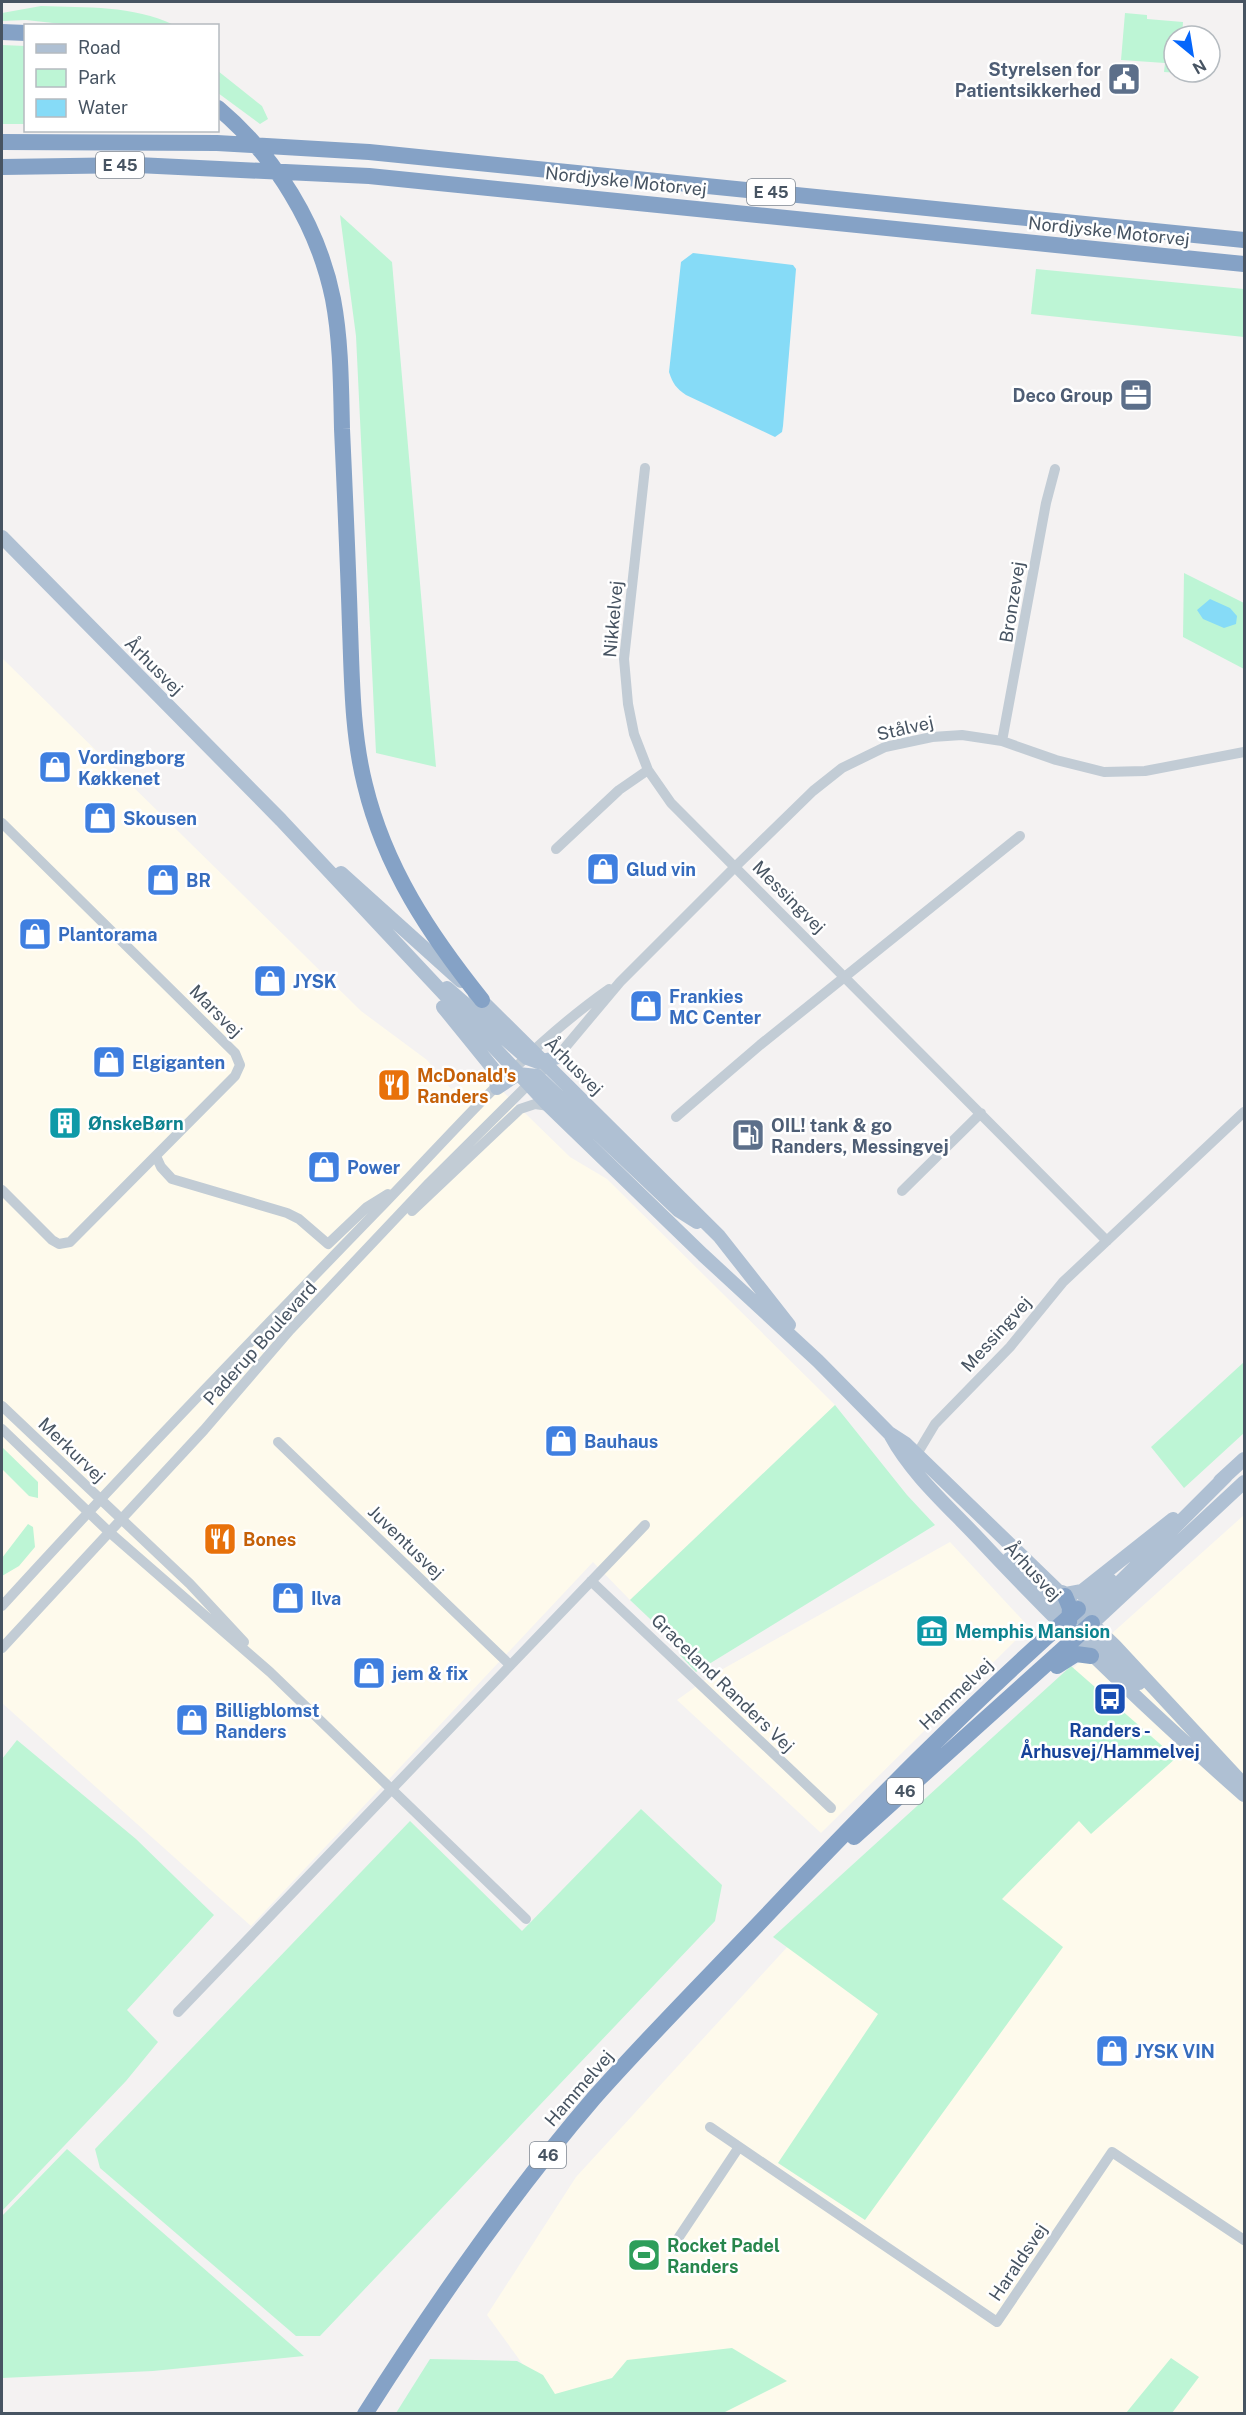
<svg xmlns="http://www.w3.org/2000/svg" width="1246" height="2415" viewBox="0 0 1246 2415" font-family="'Public Sans',sans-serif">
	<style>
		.commercial { fill: #fefaec }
		.green { fill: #bdf5d5 }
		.water { fill: #86dbf7 }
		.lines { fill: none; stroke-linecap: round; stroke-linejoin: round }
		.minor { stroke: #c2ccd5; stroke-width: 10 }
		.major { stroke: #afc0d3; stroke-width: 14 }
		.highway { stroke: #85a2c6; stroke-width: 16 }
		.labels { text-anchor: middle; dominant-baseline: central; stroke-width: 5; stroke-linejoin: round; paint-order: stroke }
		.shield { fill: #fff; stroke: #7e8791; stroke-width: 1.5 }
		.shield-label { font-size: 16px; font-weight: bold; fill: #475462 }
		.service-label { font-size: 18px; font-weight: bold; fill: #4e5e75; stroke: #fff; text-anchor: end }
		.street-label { font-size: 18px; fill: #475462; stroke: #fff }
		.shop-label { font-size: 18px; font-weight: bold; fill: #366cbe; stroke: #fff; text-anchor: start }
		.food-label { font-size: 18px; font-weight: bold; fill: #c56008; stroke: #fff; text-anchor: start }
		.culture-label { font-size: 18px; font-weight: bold; fill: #0d838f; stroke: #fff; text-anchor: start }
		.transit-label { font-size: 18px; font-weight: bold; fill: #164399; stroke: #fff }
		.leisure-label { font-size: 18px; font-weight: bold; fill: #27864d; stroke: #fff; text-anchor: start }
	</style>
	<rect width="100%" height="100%" fill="#f4f2f2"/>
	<path class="commercial" d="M2,658L361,1011L427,1060L451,1089L486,1075L570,1157L607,1179L835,1405L630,1600L593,1562L251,1926L2,1703Z
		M1244,1515V2413H558L487,2315L576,2177L857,1871L1071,1670Z
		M950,1542L1029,1627L821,1833L677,1700L712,1675Z"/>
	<path class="green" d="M41,6C86,8 133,5 174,25L80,26L26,20L2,21V13Z
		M1125,13L1147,15V19L1183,22L1182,36H1174V72L1179,73L1164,72L1165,63L1121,60Z
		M2,45L25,46V124H2Z
		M218,71L262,106L268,119L260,124L218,93Z
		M340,215L392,262L436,767L376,753L356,336Z
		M1036,269L1244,289V337L1031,314Z
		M1184,573L1244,603V669L1183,637Z
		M1244,1362V1433L1184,1488L1151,1447Z
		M835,1405L907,1495L935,1525L696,1672L680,1655L684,1651L630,1600Z
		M2,1447L38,1482V1498L29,1496L2,1469Z
		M28,1524L33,1527L35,1547L19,1566L2,1576V1558Z
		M1071,1666L1176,1758L1091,1834L1079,1821L1002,1899L1063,1947L865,2220L778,2163L878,2014L773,1937Z
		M17,1740L136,1839L214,1915L127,2010L158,2042L126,2081L2,2211V1759Z
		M641,1809L722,1885L715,1921L320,2336H296L100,2168L95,2149L410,1821L522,1931Z
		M67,2149L304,2356L153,2371L2,2378V2216Z
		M732,2348L787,2381L723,2413H396L430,2359L517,2361L543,2375L555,2394L612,2378L627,2360Z
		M1171,2358L1199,2377L1172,2413H1126Z"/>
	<path class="water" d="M693,253L793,265L796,269L783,426L782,432L775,437L686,395C676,388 673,384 669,372L681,262Z
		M1210,599L1230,608L1237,616L1236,624L1224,628L1203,619L1197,610Z"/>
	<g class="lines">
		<path class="minor" d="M645,468L624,659L628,704L634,734L648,770L671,803L1107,1241
			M1002,741L1046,503L1055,469
			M2,823L235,1053L240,1065L235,1076L70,1242L59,1244L52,1240L2,1190
			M556,849L619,790L648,770
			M676,1117L760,1045L1020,836
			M156,1156L161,1167L172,1179L287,1213L299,1219L328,1244L367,1207L388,1194
			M902,1191L981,1113
			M412,1211L520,1109L535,1104L549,1106
			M2,1406L190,1584L244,1642
			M2,1429L108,1531L270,1672L526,1919
			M278,1442L510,1665
			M917,1454L935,1424L1010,1347L1063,1282L1244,1112
			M591,1581L831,1808
			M2,1606C124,1472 250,1342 377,1211C451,1135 522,1050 609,989
			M2,1648L204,1430L290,1330L429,1183L563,1050L620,982L736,866L813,791L842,768L885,747L932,737L962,735L1002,741L1056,760L1104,772L1145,771L1244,752
			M178,2012L645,1525
			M710,2127L997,2322L1112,2152L1244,2240
			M671,2249L739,2147"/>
		<path class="major" d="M2,537L281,820L549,1106L703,1255L818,1361L889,1433L906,1444L1115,1646L1244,1785
			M341,873L461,981
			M447,988L527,1058L538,1062L555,1058
			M475,994L719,1236L789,1325
			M443,1007L495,1071L497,1088
			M497,1088L518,1074L537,1076L678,1210L697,1222
			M891,1436C912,1475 949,1507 979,1539C1063,1629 1152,1714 1244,1795
			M1220,1481L1244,1459
			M1009,1559C1035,1583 1064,1629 1103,1613
			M1062,1592L1066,1594L1082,1591L1173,1519
			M1078,1609L1110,1580
			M1096,1620L1244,1482
			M1084,1623L1100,1602L1226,1476
			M1073,1631L1089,1637L1139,1683"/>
		<path class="highway" d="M2,32L26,33
			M218,108C275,156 318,225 333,299C341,341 341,386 342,429C345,495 348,561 350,627C352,679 352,734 365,785C385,868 430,935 482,1000
			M2,142L217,143L369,152L1244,240
			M2,167L137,165L369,176L1244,264
			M1065,1596L1070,1608L1069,1623
			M1057,1666L1076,1654L1091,1656
			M854,1837L1092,1623
			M365,2414C435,2304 509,2197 594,2098C649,2036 708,1977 765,1917C866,1810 968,1706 1078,1609"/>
	</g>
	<defs>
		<symbol id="civic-square" viewBox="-11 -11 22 22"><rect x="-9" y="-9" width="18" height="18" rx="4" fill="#5c6f8a" stroke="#fff"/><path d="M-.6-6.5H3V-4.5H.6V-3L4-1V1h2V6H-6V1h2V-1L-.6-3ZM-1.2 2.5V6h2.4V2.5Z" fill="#fff"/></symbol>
		<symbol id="office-square" viewBox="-11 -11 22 22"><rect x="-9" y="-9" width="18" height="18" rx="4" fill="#5c6f8a" stroke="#fff"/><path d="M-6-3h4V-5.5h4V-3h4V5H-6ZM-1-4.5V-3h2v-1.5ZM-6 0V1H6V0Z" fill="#fff"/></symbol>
		<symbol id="shop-square" viewBox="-11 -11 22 22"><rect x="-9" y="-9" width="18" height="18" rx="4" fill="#3f7fe0" stroke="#fff"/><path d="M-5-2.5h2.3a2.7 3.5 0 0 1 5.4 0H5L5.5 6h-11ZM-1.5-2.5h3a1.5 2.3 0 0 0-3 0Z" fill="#fff"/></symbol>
		<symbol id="restaurant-square" viewBox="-11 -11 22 22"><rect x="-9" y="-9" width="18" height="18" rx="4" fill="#e8710a" stroke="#fff"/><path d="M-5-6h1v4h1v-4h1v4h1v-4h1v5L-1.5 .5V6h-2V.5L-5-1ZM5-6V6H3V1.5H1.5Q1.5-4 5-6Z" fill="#fff"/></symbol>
		<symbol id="building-square" viewBox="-11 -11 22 22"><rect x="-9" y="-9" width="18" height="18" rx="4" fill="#0f9aa8" stroke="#fff"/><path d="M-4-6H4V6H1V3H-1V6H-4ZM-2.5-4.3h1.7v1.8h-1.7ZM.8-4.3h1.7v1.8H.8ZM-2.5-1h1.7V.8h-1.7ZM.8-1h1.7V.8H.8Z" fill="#fff"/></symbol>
		<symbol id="fuel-square" viewBox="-11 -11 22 22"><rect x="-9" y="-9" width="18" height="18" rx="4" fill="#5c6f8a" stroke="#fff"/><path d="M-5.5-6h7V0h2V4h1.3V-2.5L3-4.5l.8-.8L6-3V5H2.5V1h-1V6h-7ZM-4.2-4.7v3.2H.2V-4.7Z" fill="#fff"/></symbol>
		<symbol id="museum-square" viewBox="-11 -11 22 22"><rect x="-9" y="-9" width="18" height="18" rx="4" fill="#0f9aa8" stroke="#fff"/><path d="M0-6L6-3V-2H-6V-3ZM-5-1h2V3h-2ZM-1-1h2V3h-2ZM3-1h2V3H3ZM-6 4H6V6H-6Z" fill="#fff"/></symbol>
		<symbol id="bus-square" viewBox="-11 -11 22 22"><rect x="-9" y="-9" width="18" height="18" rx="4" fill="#1a4fb4" stroke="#fff"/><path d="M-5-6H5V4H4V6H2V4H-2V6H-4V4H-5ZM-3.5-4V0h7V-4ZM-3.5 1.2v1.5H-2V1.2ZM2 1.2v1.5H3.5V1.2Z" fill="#fff"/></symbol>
		<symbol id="stadium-square" viewBox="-11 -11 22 22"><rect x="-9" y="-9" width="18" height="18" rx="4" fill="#2e9e5b" stroke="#fff"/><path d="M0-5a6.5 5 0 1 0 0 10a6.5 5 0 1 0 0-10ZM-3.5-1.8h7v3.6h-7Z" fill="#fff"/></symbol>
	</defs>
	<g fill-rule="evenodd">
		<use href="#civic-square" x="1105" y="60" width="38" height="38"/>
		<use href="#office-square" x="1117" y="376" width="38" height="38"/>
		<use href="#shop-square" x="36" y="748" width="38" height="38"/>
		<use href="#shop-square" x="81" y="799" width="38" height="38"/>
		<use href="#shop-square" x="584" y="850" width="38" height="38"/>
		<use href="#shop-square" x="144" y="861" width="38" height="38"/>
		<use href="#shop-square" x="16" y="915" width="38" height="38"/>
		<use href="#shop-square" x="251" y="962" width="38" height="38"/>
		<use href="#shop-square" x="627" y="987" width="38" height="38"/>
		<use href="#shop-square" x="90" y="1043" width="38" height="38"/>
		<use href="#restaurant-square" x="375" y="1066" width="38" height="38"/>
		<use href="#building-square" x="46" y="1104" width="38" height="38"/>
		<use href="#fuel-square" x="729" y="1116" width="38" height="38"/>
		<use href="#shop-square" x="305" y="1148" width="38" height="38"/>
		<use href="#shop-square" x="542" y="1422" width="38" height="38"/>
		<use href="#restaurant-square" x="201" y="1520" width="38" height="38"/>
		<use href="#shop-square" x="269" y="1579" width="38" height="38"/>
		<use href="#museum-square" x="913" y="1612" width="38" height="38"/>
		<use href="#shop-square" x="350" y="1654" width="38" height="38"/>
		<use href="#bus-square" x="1091" y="1680" width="38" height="38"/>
		<use href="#shop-square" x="173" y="1701" width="38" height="38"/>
		<use href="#shop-square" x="1093" y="2032" width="38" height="38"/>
		<use href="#stadium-square" x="625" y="2236" width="38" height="38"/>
	</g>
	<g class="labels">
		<g class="shield">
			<rect x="96" y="152" width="48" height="26" rx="4.5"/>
			<rect x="747" y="179" width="48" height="26" rx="4.5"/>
			<rect x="887" y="1778" width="36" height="26" rx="4.5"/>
			<rect x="530" y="2142" width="36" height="26" rx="4.5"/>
		</g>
		<g class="shield-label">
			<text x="120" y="165">E 45</text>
			<text x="771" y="192">E 45</text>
			<text x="905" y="1791">46</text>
			<text x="548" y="2155">46</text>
		</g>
		<g class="service-label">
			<text x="1101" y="69">Styrelsen for<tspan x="1101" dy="21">Patientsikkerhed</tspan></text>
			<text x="1113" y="395">Deco Group</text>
			<text x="771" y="1125" text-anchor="start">OIL! tank &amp; go<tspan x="771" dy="21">Randers, Messingvej</tspan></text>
		</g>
		<g class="street-label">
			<text transform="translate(626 181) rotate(6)">Nordjyske Motorvej</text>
			<text transform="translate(1109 231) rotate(6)">Nordjyske Motorvej</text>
			<text transform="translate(1012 602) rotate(-81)">Bronzevej</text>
			<text transform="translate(613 619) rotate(-85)">Nikkelvej</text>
			<text transform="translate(154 666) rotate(45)">Århusvej</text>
			<text transform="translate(905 728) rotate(-13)">Stålvej</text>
			<text transform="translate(789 897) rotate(45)">Messingvej</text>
			<text transform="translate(216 1011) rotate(45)">Marsvej</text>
			<text transform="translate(574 1066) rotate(45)">Århusvej</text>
			<text transform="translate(996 1334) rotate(-48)">Messingvej</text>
			<text transform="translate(260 1343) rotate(-48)">Paderup Boulevard</text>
			<text transform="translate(72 1450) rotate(44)">Merkurvej</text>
			<text transform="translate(406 1542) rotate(44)">Juventusvej</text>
			<text transform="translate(1033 1571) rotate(47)">Århusvej</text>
			<text transform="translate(723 1683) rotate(44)">Graceland Randers Vej</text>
			<text transform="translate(956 1694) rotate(-44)">Hammelvej</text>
			<text transform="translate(579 2088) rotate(-49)">Hammelvej</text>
			<text transform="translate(1018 2262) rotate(-56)">Haraldsvej</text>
		</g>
		<g class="shop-label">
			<text x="78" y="757">Vordingborg<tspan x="78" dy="21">Køkkenet</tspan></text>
			<text x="123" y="818">Skousen</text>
			<text x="626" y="869">Glud vin</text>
			<text x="186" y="880">BR</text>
			<text x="58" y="934">Plantorama</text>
			<text x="293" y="981">JYSK</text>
			<text x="669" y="996">Frankies<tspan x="669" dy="21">MC Center</tspan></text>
			<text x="132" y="1062">Elgiganten</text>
			<text x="347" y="1167">Power</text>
			<text x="584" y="1441">Bauhaus</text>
			<text x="311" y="1598">Ilva</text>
			<text x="392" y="1673">jem &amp; fix</text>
			<text x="215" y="1710">Billigblomst<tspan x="215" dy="21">Randers</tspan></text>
			<text x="1135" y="2051">JYSK VIN</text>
		</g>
		<g class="food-label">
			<text x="417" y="1075">McDonald's<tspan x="417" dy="21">Randers</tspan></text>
			<text x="243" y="1539">Bones</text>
		</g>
		<g class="culture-label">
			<text x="88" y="1123">ØnskeBørn</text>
			<text x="955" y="1631">Memphis Mansion</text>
		</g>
		<g class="transit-label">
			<text x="1110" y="1730">Randers -<tspan x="1110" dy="21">Århusvej/Hammelvej</tspan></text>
		</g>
		<g class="leisure-label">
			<text x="667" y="2245">Rocket Padel<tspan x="667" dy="21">Randers</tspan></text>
		</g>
	</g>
	<rect width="1246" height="2415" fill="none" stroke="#475462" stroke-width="6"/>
	<rect x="24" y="24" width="195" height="108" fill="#ffffff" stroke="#b5bbc0" stroke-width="1.5"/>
	<rect x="36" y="44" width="30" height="9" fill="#afc0d3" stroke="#b5bbc0" stroke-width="1.5"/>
	<text x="78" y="54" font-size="18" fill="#475462">Road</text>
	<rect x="36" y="69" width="30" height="18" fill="#bdf5d5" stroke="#b5bbc0" stroke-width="1.5"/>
	<text x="78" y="84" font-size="18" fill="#475462">Park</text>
	<rect x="36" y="99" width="30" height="18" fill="#86dbf7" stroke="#b5bbc0" stroke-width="1.5"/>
	<text x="78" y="114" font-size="18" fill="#475462">Water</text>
	<g transform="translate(1192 54) rotate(150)"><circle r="28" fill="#ffffff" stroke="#b5bbc0" stroke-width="1.5"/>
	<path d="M0-4.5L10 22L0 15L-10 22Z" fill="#0566fb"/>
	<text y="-9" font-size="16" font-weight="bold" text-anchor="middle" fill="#475462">N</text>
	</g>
</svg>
